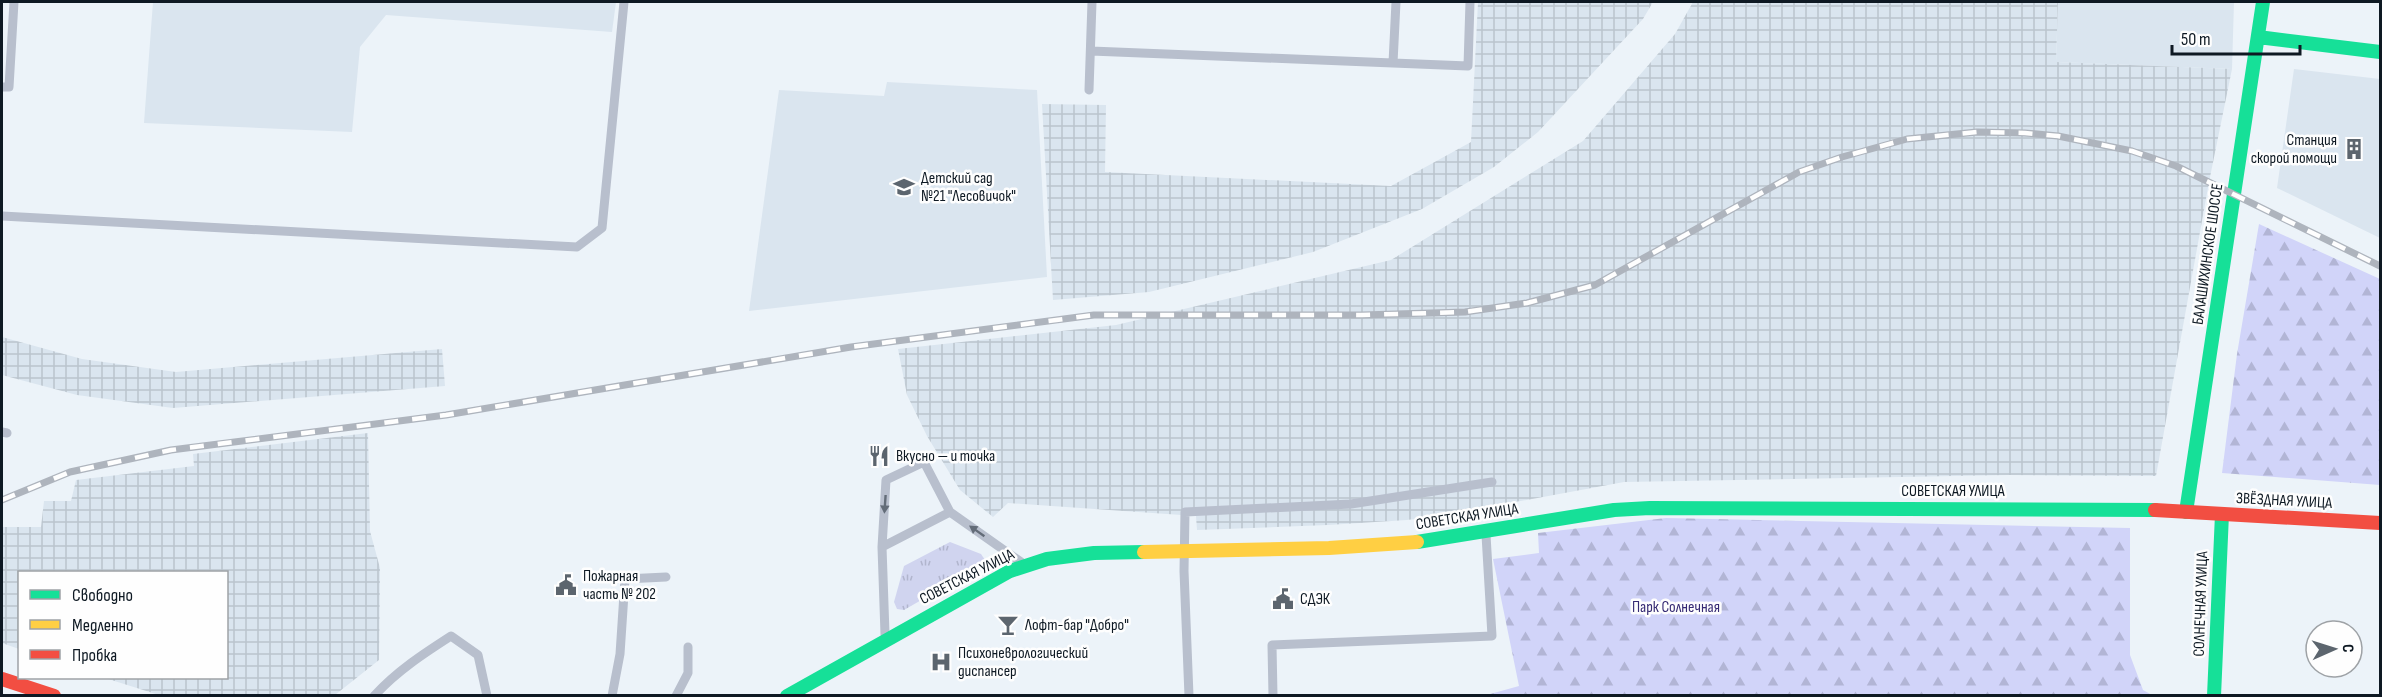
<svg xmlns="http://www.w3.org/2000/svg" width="2382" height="697" viewBox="0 0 2382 697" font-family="'Sofia Sans Condensed',sans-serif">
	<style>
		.built { fill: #dae5ef }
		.industrial { fill: url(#industrial-grid) }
		.grass { fill: url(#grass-tufts) }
		.forest { fill: url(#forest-firs) }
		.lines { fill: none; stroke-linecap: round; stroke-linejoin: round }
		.lane { stroke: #b8bfcd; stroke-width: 9 }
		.fast { stroke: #16e098; stroke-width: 14 }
		.slow { stroke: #ffcf43; stroke-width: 14 }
		.jam { stroke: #f24e42; stroke-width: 14 }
		.rail-casing { stroke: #aeb4bd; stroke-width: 7 }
		.rail { stroke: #fefefe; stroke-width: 4.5; stroke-dasharray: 14; stroke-linecap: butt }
		.oneway { fill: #636c78 }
		.labels { text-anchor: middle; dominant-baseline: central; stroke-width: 5; stroke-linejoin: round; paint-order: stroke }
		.poi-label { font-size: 16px; fill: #0e1923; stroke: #fefefe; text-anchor: start }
		.street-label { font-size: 16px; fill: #0e1923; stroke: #fefefe }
		.park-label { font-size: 16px; fill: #362b74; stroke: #fefefe }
	</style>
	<defs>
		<pattern id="industrial-grid" width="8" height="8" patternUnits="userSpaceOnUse" patternTransform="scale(1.5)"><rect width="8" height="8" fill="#dae5ef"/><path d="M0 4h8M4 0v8" fill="none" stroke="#bac4cd"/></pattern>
		<pattern id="grass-tufts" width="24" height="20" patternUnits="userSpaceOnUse" patternTransform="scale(1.5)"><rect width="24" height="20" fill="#d0d4ef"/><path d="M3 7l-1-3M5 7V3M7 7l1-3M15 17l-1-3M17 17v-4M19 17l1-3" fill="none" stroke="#b1b5cd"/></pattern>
		<pattern id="forest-firs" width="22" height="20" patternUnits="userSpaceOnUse" patternTransform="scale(1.5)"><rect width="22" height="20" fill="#d1d4f9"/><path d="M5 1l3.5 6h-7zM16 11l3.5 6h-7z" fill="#b2b5d5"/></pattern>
	</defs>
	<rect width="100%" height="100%" fill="#ecf3f9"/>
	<path class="built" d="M153,2H616L612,32L386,15L360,47L352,132L144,123Z
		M2058,2H2234L2232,69L2056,62Z
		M2294,69L2380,79V238L2277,188Z
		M887,82L1037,90L1047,277L749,311L779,90L884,96Z"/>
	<path class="industrial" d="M1478,2H1653L1643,19L1538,132L1494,167L1422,209L1313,252L1149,292L1053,300L1042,104L1106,105L1105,172L1391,186L1471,142Z
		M1693,2H2058L2056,62L2232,69L2209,182L2156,476L2008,475L1624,482L1445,515L1407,520L1328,525L1197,530L1196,516L1008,503L993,517L960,490L927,436L907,395L898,349L1116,325L1391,260L1583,141L1675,34Z
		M2,337L82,359L176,372L442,349L445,386L173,408L77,395L2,375Z
		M368,433L370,531L380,568L379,660L335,695H159L105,678H226V572H20L19,649L2,643V527H41L44,501H71L76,480L194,466L193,454Z"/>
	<path class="grass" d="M950,542L981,554L985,560L984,564L904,610L897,609L894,602L904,566Z"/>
	<path class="forest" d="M2259,224L2380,279V485L2222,473L2237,354Z
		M1666,518L2130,528V655L2143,690L2152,695L1483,696L1519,686L1493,559L1539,553L1538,533Z"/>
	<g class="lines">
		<path class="lane" d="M1396,2L1393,63L1468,66L1470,2
			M1091,51L1393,63
			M2,87H9L14,2
			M1089,90L1092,2
			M2,216L577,247L602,228L624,2
			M2,432L7,433
			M882,547L886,480L924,462L950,512
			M885,634L882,547L950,512L1021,562
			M374,696C397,671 423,654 451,636L478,655L487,696
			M612,696L620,654L625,579L666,577
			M676,696L688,673V647
			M1189,696L1184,571L1185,512L1351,504L1492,482
			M1273,696L1272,645L1492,636L1486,535"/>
		<path class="fast" d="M2258,37L2380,52
			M2186,512L2263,2
			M1417,542L1614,510L1650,508L2155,510
			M787,696L1010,571L1047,559L1094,553L1144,552
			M2214,696L2222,514"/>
		<path class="slow" d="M1144,552L1329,548L1417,542"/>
		<path class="jam" d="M2155,510L2380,523
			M2,679L54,696"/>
		<defs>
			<path id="rail" d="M2,500L70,472L171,450L446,415L851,347L1094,315H1362L1465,312L1527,303L1595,285L1799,172L1842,157L1907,139L1977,132L2025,133L2058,136L2132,151L2176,166L2380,266"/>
		</defs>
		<use href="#rail" class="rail-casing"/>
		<use href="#rail" class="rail"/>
	</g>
	<defs><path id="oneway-solid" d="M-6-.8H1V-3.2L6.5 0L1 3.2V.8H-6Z" transform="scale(1.5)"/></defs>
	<g class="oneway">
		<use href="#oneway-solid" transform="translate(885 504) rotate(94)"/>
		<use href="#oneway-solid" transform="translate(977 531) rotate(-145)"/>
	</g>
	<defs>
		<symbol id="building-bare" viewBox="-9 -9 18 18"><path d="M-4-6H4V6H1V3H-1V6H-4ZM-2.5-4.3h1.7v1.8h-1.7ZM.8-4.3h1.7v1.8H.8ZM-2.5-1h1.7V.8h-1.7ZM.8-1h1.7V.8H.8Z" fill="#5c656e" stroke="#fefefe" stroke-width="2.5" paint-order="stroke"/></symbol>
		<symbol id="school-bare" viewBox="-9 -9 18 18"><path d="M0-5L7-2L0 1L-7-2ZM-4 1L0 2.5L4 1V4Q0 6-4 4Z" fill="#5c656e" stroke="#fefefe" stroke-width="2.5" paint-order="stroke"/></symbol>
		<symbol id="restaurant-bare" viewBox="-9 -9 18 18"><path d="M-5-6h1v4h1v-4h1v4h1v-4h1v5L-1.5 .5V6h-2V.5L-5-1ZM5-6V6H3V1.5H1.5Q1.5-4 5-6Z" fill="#5c656e" stroke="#fefefe" stroke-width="2.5" paint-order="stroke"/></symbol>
		<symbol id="civic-bare" viewBox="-9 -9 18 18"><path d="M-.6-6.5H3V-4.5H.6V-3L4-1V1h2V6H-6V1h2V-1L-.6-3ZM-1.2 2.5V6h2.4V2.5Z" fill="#5c656e" stroke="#fefefe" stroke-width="2.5" paint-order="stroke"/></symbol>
		<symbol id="bar-bare" viewBox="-9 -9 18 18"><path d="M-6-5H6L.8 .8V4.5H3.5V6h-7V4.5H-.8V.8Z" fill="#5c656e" stroke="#fefefe" stroke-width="2.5" paint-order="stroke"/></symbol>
		<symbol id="hospital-bare" viewBox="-9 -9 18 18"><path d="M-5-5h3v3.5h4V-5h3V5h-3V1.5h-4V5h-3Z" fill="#5c656e" stroke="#fefefe" stroke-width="2.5" paint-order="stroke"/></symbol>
	</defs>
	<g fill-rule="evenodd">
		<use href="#building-bare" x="2339" y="134" width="30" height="30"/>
		<use href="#school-bare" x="889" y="172" width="30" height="30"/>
		<use href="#restaurant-bare" x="864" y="441" width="30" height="30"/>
		<use href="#civic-bare" x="551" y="570" width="30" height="30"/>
		<use href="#civic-bare" x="1268" y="584" width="30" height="30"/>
		<use href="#bar-bare" x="993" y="610" width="30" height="30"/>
		<use href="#hospital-bare" x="926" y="647" width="30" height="30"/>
	</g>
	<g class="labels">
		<g class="poi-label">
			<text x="2337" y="140" text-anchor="end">Станция<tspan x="2337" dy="18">скорой помощи</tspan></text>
			<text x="921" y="178">Детский сад<tspan x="921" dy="18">№21 "Лесовичок"</tspan></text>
			<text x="896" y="456">Вкусно — и точка</text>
			<text x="583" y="576">Пожарная<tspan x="583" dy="18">часть № 202</tspan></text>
			<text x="1300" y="599">СДЭК</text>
			<text x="1025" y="625">Лофт-бар "Добро"</text>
			<text x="958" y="653">Психоневрологический<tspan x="958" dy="18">диспансер</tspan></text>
		</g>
		<g class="street-label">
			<text transform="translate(2208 254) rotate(-82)">БАЛАШИХИНСКОЕ ШОССЕ</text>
			<text x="1953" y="491">СОВЕТСКАЯ УЛИЦА</text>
			<text transform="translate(2284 501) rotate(3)">ЗВЁЗДНАЯ УЛИЦА</text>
			<text transform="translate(1467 517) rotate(-9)">СОВЕТСКАЯ УЛИЦА</text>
			<text transform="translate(967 577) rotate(-27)">СОВЕТСКАЯ УЛИЦА</text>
			<text transform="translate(2201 604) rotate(-88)">СОЛНЕЧНАЯ УЛИЦА</text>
		</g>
		<g class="park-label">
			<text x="1676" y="607">Парк Солнечная</text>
		</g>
	</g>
	<rect width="2382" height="697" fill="none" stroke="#0e1923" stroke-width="6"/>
	<rect x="18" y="571" width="210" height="108" fill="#fefefe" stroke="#9ea2a6" stroke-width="1.5"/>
	<rect x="30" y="590" width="30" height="9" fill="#16e098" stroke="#9ea2a6" stroke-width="1.5"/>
	<text x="72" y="601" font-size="18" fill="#0e1923">Свободно</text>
	<rect x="30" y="620" width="30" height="9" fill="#ffcf43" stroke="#9ea2a6" stroke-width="1.5"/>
	<text x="72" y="631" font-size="18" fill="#0e1923">Медленно</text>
	<rect x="30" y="650" width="30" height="9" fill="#f24e42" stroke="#9ea2a6" stroke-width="1.5"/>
	<text x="72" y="661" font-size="18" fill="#0e1923">Пробка</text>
	<g transform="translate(2334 649) rotate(87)"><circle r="28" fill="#fefefe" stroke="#9ea2a6" stroke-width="1.5"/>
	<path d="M0-4.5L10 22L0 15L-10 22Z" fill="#5c656e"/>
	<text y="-9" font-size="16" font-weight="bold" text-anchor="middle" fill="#0e1923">С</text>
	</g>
	<path d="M2172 45v9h128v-9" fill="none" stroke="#0e1923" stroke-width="3"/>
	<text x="2181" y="45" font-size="18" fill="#0e1923" stroke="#fefefe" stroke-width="4.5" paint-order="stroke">50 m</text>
</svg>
